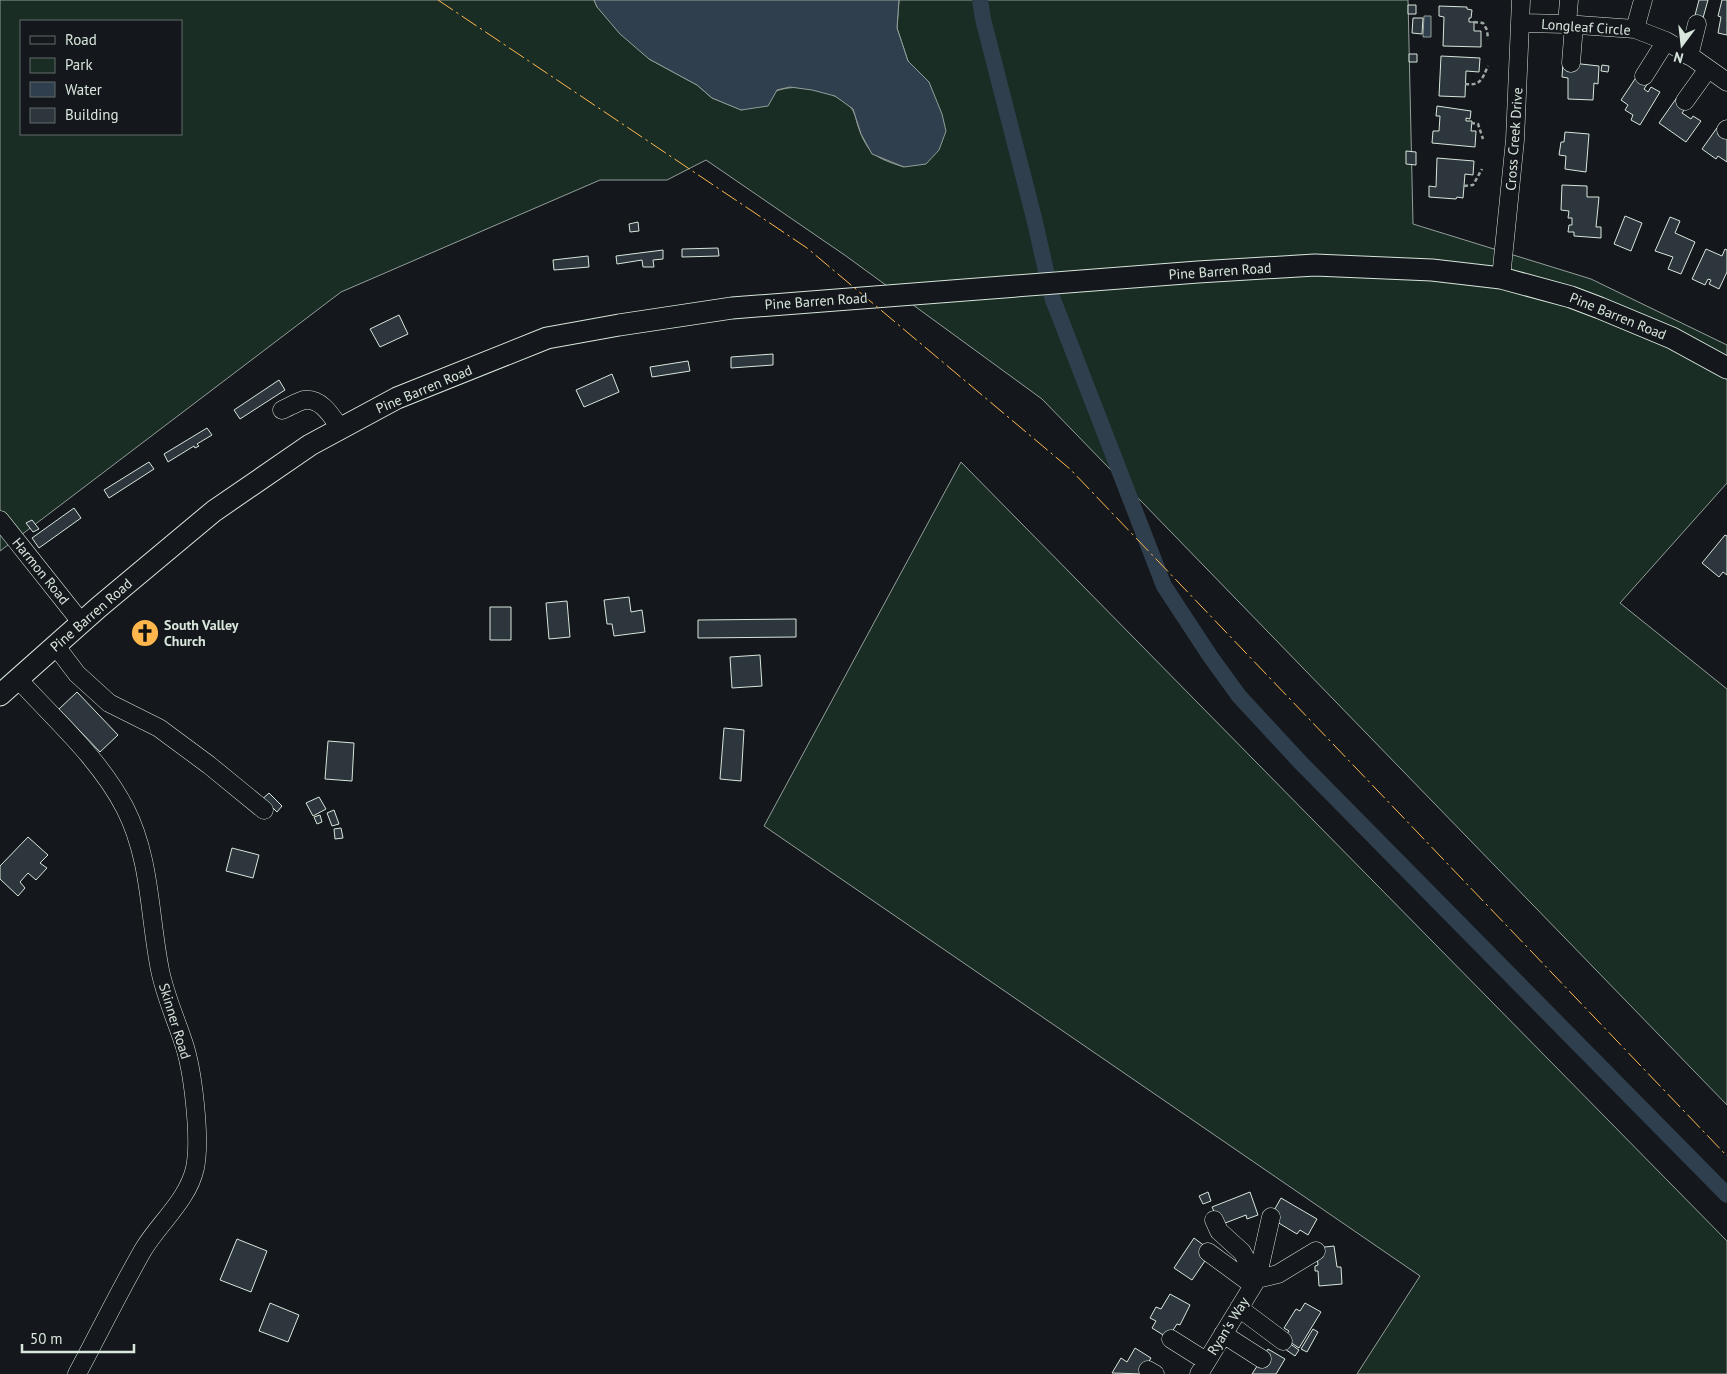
<svg xmlns="http://www.w3.org/2000/svg" width="1727" height="1374" viewBox="0 0 1727 1374" font-family="'PT Sans',sans-serif">
	<style>
		.green { fill: #1a2d24; stroke: #939e99; fill-rule: evenodd }
		.water { fill: #2f3f4d; stroke: #939e99 }
		.lines { fill: none; stroke-linecap: round; stroke-linejoin: round }
		.canal { stroke: #2f3f4d; stroke-width: 16 }
		.building { fill: #2c363c; stroke: #d8e6dc }
		.minor-casing { stroke: #d8e6dc; stroke-width: 19 }
		.major-casing { stroke: #d8e6dc; stroke-width: 23 }
		.path { stroke: #9da8a2; stroke-width: 2.5; stroke-dasharray: 4 2.5; stroke-linecap: butt }
		.minor { stroke: #14181c; stroke-width: 18 }
		.major { stroke: #14181c; stroke-width: 21 }
		.power { stroke: #ffb74d; stroke-width: 1; stroke-dasharray: 18 4 2.5 4; stroke-linecap: butt }
		.labels { text-anchor: middle; dominant-baseline: central; stroke-width: 4; stroke-linejoin: round; paint-order: stroke }
		.street-label { font-size: 14px; fill: #d8e6dc; stroke: #14181c }
		.poi-label { font-size: 14px; font-weight: bold; fill: #d8e6dc; stroke: #14181c; text-anchor: start }
	</style>
	<rect width="100%" height="100%" fill="#14181c"/>
	<path class="green" d="M0,0H594L597,7L649,59L697,85L712,98L742,110C753,103 766,94 779,90C801,83 836,91 851,108C855,112 856,120 858,126C868,155 876,158 904,167L929,82L908,61L897,28L899,0H1408L1413,224L1591,279L1727,345V483L1620,603L1727,689V1105L1042,399L846,256L706,160L667,180H600L341,292L0,551ZM21,21H181V134H21Z
		M961,462L1727,1241V1374H1357L1420,1276L764,826Z"/>
	<path class="water" d="M594,0H899L897,28L908,61L929,82L942,114L946,131L939,150L926,164L904,167L872,154L861,134L853,109L835,96L812,90L790,87L777,90L768,106L741,110L712,98L697,85L649,59L620,34L597,7Z
		M1424,16H1431V37H1423Z"/>
	<g class="lines">
		<path class="canal" d="M980,0L983,19L1035,222L1046,271
			M1052,297L1164,586L1210,656L1239,696L1301,763L1727,1195"/>
	</g>
	<path class="building" d="M1699,0H1708L1701,25L1693,23Z
		M1722,0H1727V35L1718,33L1721,17L1718,16Z
		M1408,5H1416V14H1408Z
		M1439,6L1467,7V9L1472,10L1471,18H1469V22H1474V31H1481V47L1443,46L1444,17L1439,16Z
		M1413,18H1423L1422,34L1412,33Z
		M1409,54H1417V62H1409Z
		M1441,56L1480,58L1479,72L1466,71L1465,97L1439,96Z
		M1563,62L1599,66L1598,84L1594,83L1593,100L1568,99V78L1562,77Z
		M1602,65L1609,66L1608,72L1601,71Z
		M1639,73L1650,80L1644,89L1648,92L1651,87L1660,92L1640,125L1631,120L1633,115L1625,110L1628,105L1621,100Z
		M1678,96L1689,103L1682,113L1691,119L1693,116L1701,121L1686,142L1659,123Z
		M1437,106L1471,111L1470,119L1466,118V121H1472L1471,131H1476L1475,147L1432,143L1433,131H1439L1440,116H1436Z
		M1719,125L1727,131V162L1718,156L1716,159L1702,149Z
		M1565,132L1589,134L1586,172L1565,169L1566,156L1559,155L1561,142H1564Z
		M1406,151L1416,152V165L1406,164Z
		M1437,158L1474,161L1473,175L1465,174L1463,198L1457,197L1456,199L1429,197V186L1436,187Z
		M1562,185L1587,186V197H1599L1596,227H1601V238L1574,236V232H1568L1569,225H1572V218H1568L1569,211L1561,210Z
		M1625,216L1642,223L1631,251L1614,244Z
		M1670,217L1680,221L1675,233L1695,242L1681,274L1668,269L1673,257L1655,251Z
		M638,222L639,231L630,232L629,224Z
		M718,248L719,256L682,257V249Z
		M1706,249L1722,256L1725,249L1727,250V272L1719,289L1709,284L1711,280L1708,279L1705,285L1692,279Z
		M663,250V259L653,260L654,267H643L642,260L617,264L616,256Z
		M588,256L589,267L554,270L553,260Z
		M399,315L408,334L380,347L370,329Z
		M773,354V365L731,368V357Z
		M688,361L690,371L652,377L650,367Z
		M612,374L619,392L584,407L576,390Z
		M279,380L285,390L240,419L234,410Z
		M207,428L212,435L197,444L199,446L195,448L194,446L168,462L164,454Z
		M149,462L154,469L109,498L104,490Z
		M74,508L81,518L39,548L32,538Z
		M32,520L39,529L33,532L26,523Z
		M1725,535L1727,536V575L1723,572L1719,577L1702,563Z
		M629,597L631,612L642,610L645,632L614,636L612,624H607L604,600Z
		M567,601L570,637L549,639L546,603Z
		M490,607H511V640H490Z
		M796,619V637L698,638V620Z
		M760,655L762,686L732,688L730,657Z
		M77,692L118,735L100,752L59,709Z
		M724,728L744,730L741,781L720,779Z
		M328,741L354,743L352,781L325,779Z
		M269,793L282,806L277,812L271,806L259,802Z
		M319,797L326,809L313,816L306,803Z
		M334,810L339,824L332,826L327,813Z
		M320,815L322,822L317,824L314,817Z
		M341,828L343,838L335,839L334,829Z
		M28,837L48,855L40,863L47,868L36,880L28,873L20,882L25,888L18,896L0,879V866Z
		M232,848L259,855L253,878L226,871Z
		M1208,1192L1211,1201L1203,1204L1199,1196Z
		M1250,1192L1258,1215L1247,1219L1246,1215L1220,1225L1212,1207Z
		M1281,1198L1317,1219L1308,1235L1300,1230L1297,1234L1277,1222L1272,1214Z
		M1194,1238L1206,1247L1209,1255L1192,1280L1174,1268Z
		M237,1239L267,1251L251,1292L220,1280Z
		M1334,1246L1337,1267H1341L1342,1284L1319,1286L1318,1271H1315V1266L1318,1265L1316,1248Z
		M1170,1294L1190,1305L1180,1325L1177,1324L1168,1338L1152,1328L1156,1321L1150,1318L1156,1307L1161,1309Z
		M270,1303L299,1315L288,1342L259,1331Z
		M1305,1303L1321,1312L1299,1348L1284,1338L1289,1331L1284,1328L1296,1309L1300,1311Z
		M1313,1329L1318,1332L1307,1352L1301,1349Z
		M1286,1341L1299,1350L1295,1356L1282,1347Z
		M1135,1348L1151,1358L1143,1371L1144,1374L1112,1373L1121,1358L1127,1362Z
		M1268,1349L1285,1359L1276,1374H1252Z"/>
	<g class="lines">
		<defs>
			<path id="minor" d="M1521,23L1565,24L1635,29L1666,41L1686,53L1727,82
				M1567,24L1569,0
				M1635,29L1643,0
				M1689,56L1697,24
				M1571,63L1574,25
				M1644,76L1666,41
				M1685,101L1708,69
				M1726,130L1727,129
				M1501,278L1515,140L1521,0
				M282,410C289,407 297,402 304,400C322,398 332,417 340,428
				M0,520L81,622
				M55,645L77,674L109,703L159,728L209,765L264,810
				M18,679C55,720 99,758 125,808C151,859 149,915 160,970C165,995 175,1017 183,1041C193,1069 201,1139 195,1168C188,1200 159,1223 143,1250C120,1290 99,1333 77,1374
				M1214,1220L1219,1231L1242,1252L1257,1279
				M1208,1252L1253,1285
				M1257,1279L1278,1274L1316,1251
				M1239,1308L1283,1341
				M1223,1334L1262,1359
				M1171,1339L1206,1361
				M1148,1370L1155,1374
				M1199,1374L1257,1279L1271,1217"/>
			<path id="major" d="M0,695L99,607L214,511L310,445L397,398L547,338L619,325L732,308L1198,272L1315,265L1432,270L1501,278L1571,297L1600,308L1672,338L1727,368"/>
		</defs>
		<use href="#minor" class="minor-casing"/>
		<use href="#major" class="major-casing"/>
		<path class="path" d="M1474,22L1483,23L1487,30L1488,39
			M1465,84C1481,86 1482,79 1488,66
			M1471,123L1478,124L1483,139
			M1464,186L1473,185L1482,169"/>
		<use href="#minor" class="minor"/>
		<use href="#major" class="major"/>
		<path class="power" d="M438,0L807,248L1070,469L1727,1156"/>
	</g>
	<defs>
		<symbol id="church-disc" viewBox="-11 -11 22 22"><circle r="9.5" fill="#ffb74d" stroke="#14181c"/><path d="M-1.2-6h2.4v3.5h3.3v2.4h-3.3V6h-2.4V-.1h-3.3v-2.4h3.3Z" fill="#111"/></symbol>
	</defs>
	<g fill-rule="evenodd">
		<use href="#church-disc" x="129" y="617" width="32" height="32"/>
	</g>
	<g class="labels">
		<g class="street-label">
			<text transform="translate(1586 27) rotate(4)">Longleaf Circle</text>
			<text transform="translate(1514 139) rotate(-86)">Cross Creek Drive</text>
			<text transform="translate(1220 271) rotate(-4)">Pine Barren Road</text>
			<text transform="translate(816 301) rotate(-4)">Pine Barren Road</text>
			<text transform="translate(1618 316) rotate(22)">Pine Barren Road</text>
			<text transform="translate(424 389) rotate(-23)">Pine Barren Road</text>
			<text transform="translate(41 571) rotate(51)">Harmon Road</text>
			<text transform="translate(91 615) rotate(-41)">Pine Barren Road</text>
			<text transform="translate(175 1021) rotate(73)">Skinner Road</text>
			<text transform="translate(1228 1326) rotate(-58)">Ryan's Way</text>
		</g>
		<g class="poi-label">
			<text x="164" y="625">South Valley<tspan x="164" dy="16">Church</tspan></text>
		</g>
	</g>
	<rect x="20" y="20" width="162" height="115" fill="#14181c" stroke="#626a69"/>
	<rect x="30" y="36" width="25" height="8" fill="#14181c" stroke="#626a69"/>
	<text x="65" y="45" font-size="15" fill="#d8e6dc">Road</text>
	<rect x="30" y="58" width="25" height="15" fill="#1a2d24" stroke="#626a69"/>
	<text x="65" y="70" font-size="15" fill="#d8e6dc">Park</text>
	<rect x="30" y="82" width="25" height="15" fill="#2f3f4d" stroke="#626a69"/>
	<text x="65" y="95" font-size="15" fill="#d8e6dc">Water</text>
	<rect x="30" y="108" width="25" height="15" fill="#2c363c" stroke="#626a69"/>
	<text x="65" y="120" font-size="15" fill="#d8e6dc">Building</text>
	<g transform="translate(1682 45) rotate(195)" stroke="#14181c" stroke-width="4" paint-order="stroke">
	<path d="M0-4L9 19L0 12L-9 19Z" fill="#d8e6dc"/>
	<text y="-8" font-size="14" font-weight="bold" text-anchor="middle" fill="#d8e6dc">N</text>
	</g>
	<path d="M22 1344v8h112v-8" fill="none" stroke="#d8e6dc" stroke-width="2.5"/>
	<text x="30" y="1344" font-size="15" fill="#d8e6dc" stroke="#14181c" stroke-width="4" paint-order="stroke">50 m</text>
</svg>
